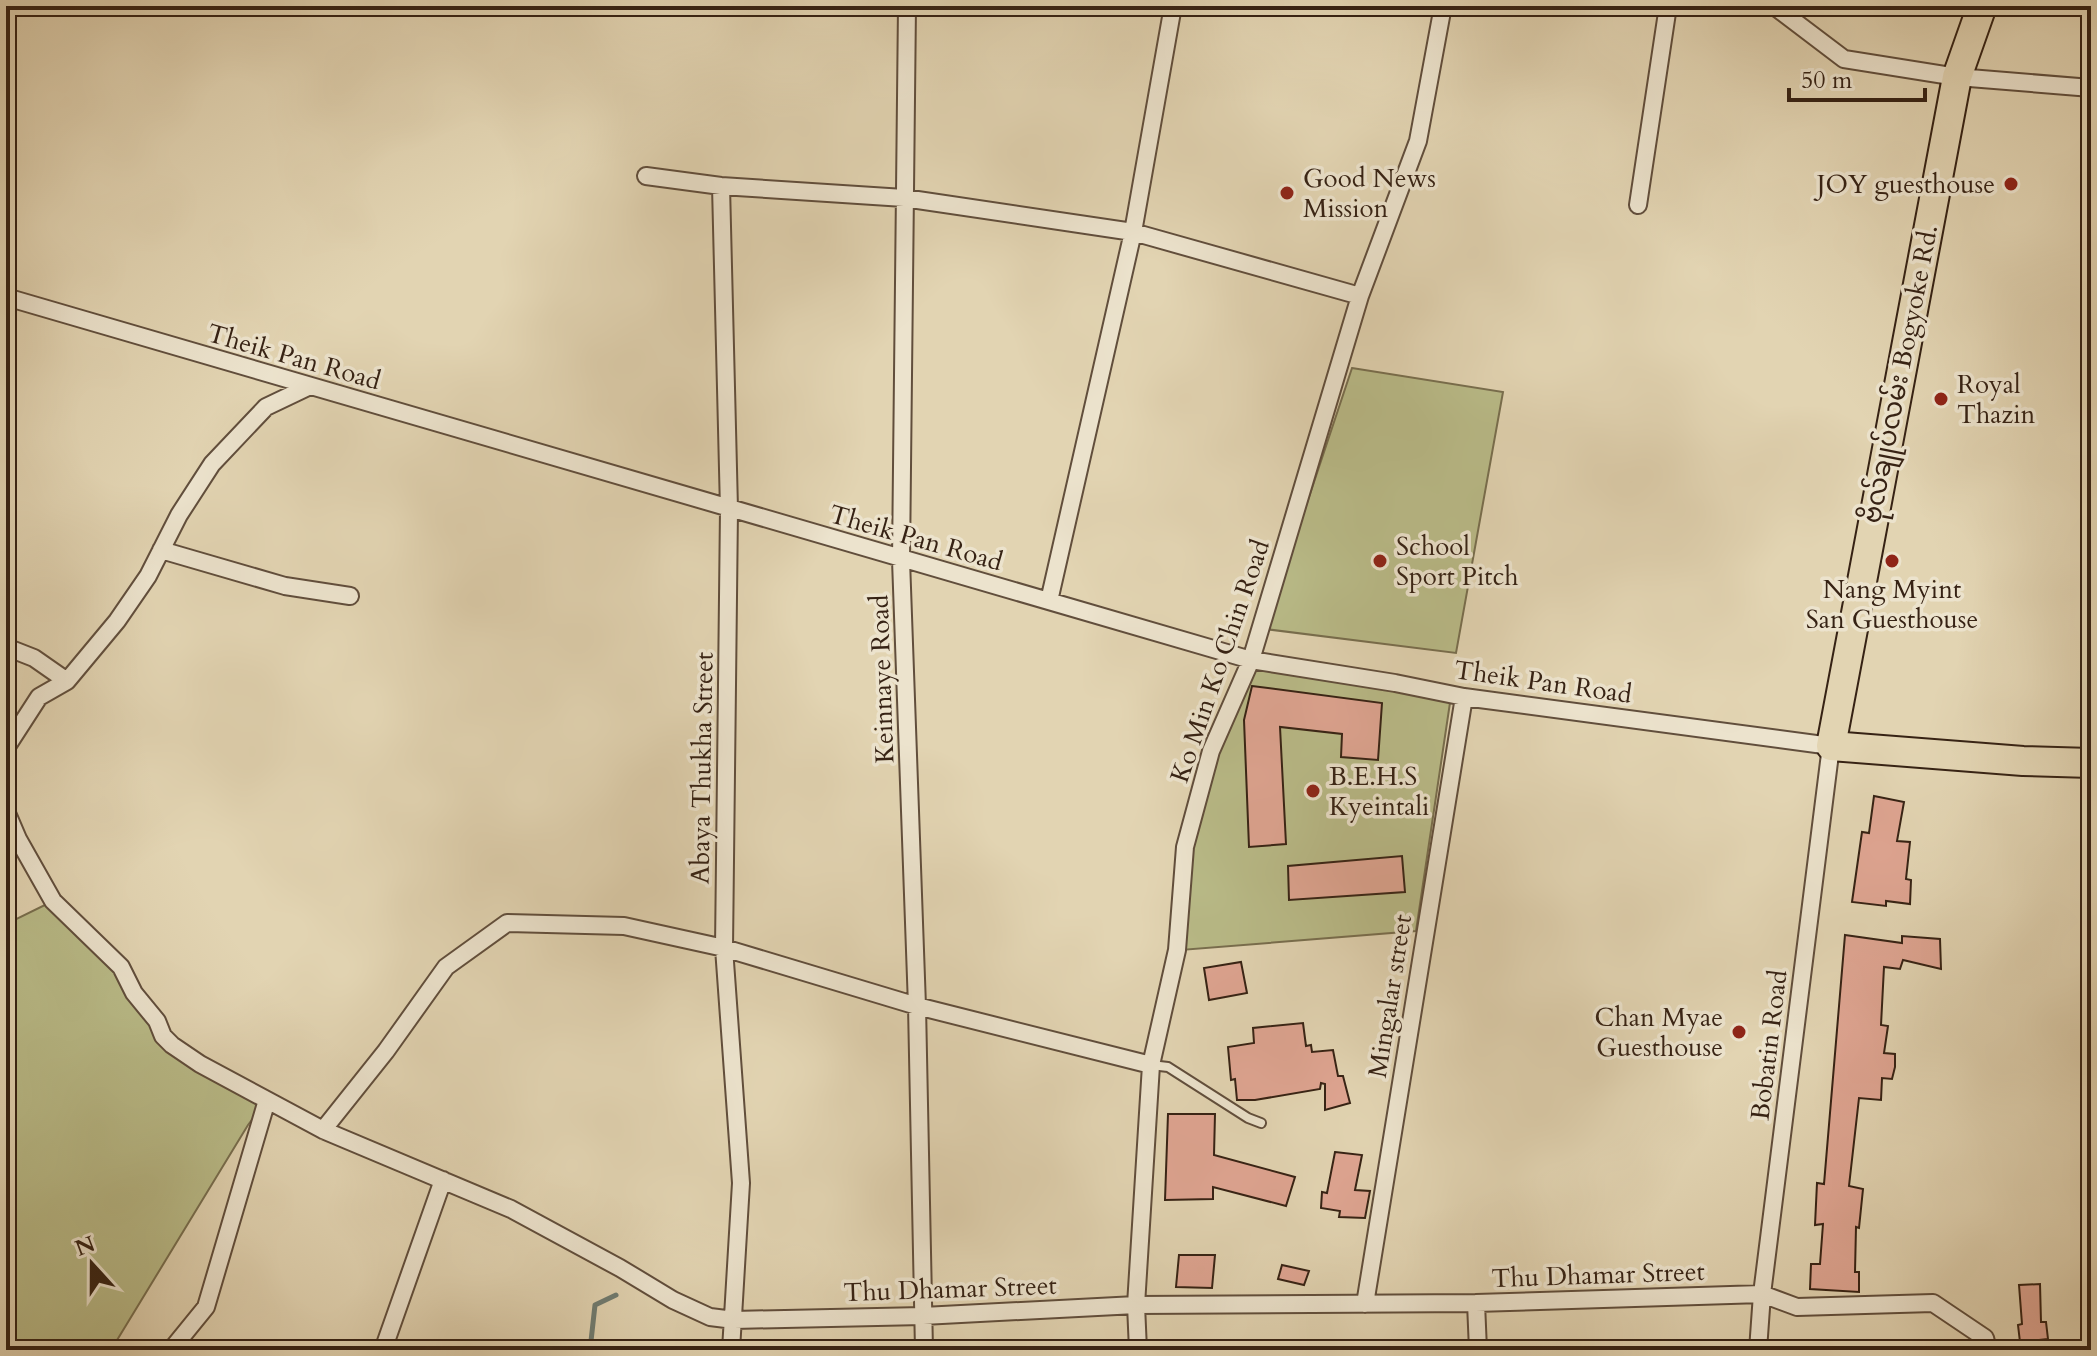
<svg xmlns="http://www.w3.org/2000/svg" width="2097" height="1356" viewBox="0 0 2097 1356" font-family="Cardo,'Noto Sans Myanmar',serif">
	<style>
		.green { fill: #b9bb88; stroke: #786e4e; stroke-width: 2 }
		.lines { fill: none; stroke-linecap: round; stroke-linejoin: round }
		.stream { stroke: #6f7c72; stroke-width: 5 }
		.building { fill: #dfa592; stroke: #362214; stroke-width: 2 }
		.service-casing { stroke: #614e3c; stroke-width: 12 }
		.minor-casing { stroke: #614e3c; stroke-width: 20 }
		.trunk-casing { stroke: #362214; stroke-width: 32 }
		.service { stroke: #ece3cd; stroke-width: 8 }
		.minor { stroke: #ece3cd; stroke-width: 16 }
		.trunk { stroke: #e2d4b2; stroke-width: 28 }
		.poi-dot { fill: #8f2418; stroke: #ece3cd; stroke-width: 3 }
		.labels { text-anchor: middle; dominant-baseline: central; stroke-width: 7; stroke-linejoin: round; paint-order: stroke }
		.poi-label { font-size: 26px; fill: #362214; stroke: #ece3cd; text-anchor: start }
		.street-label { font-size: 26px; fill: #362214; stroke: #ece3cd }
	</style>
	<rect width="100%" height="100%" fill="#e2d4b2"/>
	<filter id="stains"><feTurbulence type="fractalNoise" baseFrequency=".0025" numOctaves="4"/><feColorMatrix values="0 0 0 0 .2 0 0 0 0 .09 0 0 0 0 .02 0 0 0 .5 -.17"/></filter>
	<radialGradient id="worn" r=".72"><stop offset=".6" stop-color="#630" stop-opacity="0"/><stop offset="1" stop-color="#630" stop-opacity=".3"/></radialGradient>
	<path class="green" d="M1352,368L1503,392L1456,653L1265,629Z
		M1240,666L1451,696L1416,931L1181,950L1185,847Z
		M53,901L121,967L163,1036L267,1100L248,1125L111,1350H6V924Z"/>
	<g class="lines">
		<path class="stream" d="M590,1350L595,1305L616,1295"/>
	</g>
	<path class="building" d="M1252,686L1382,703L1378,760L1341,757L1342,734L1280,727L1286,844L1249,847L1244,720Z
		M1874,796L1904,802L1897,841L1910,842L1906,879L1911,880L1910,904L1886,901V906L1852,902L1862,832L1869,833Z
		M1402,856L1405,892L1289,900L1288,866Z
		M1845,935L1902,943V936L1940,939L1941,969L1903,960L1900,969L1884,967L1881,1025L1888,1026L1884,1053L1895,1054V1067L1892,1079L1882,1078L1881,1100L1859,1098L1849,1186L1863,1189L1859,1228L1856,1227L1855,1272H1859V1292L1810,1289L1811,1264H1820L1823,1224L1815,1225L1817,1183L1824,1184Z
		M1241,962L1247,993L1209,1000L1204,968Z
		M1303,1023L1306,1046L1311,1045L1312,1052L1333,1050L1338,1076H1343L1350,1103L1325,1110V1084L1321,1083L1320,1089L1255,1100H1237L1235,1079L1231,1080L1228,1047L1254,1043L1253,1028Z
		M1168,1114H1215L1214,1155L1295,1177L1286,1206L1213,1187V1199L1165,1200Z
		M1335,1152L1362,1155L1355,1190L1370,1191L1365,1218L1339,1217L1340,1211L1321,1208L1322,1192L1327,1193Z
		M1179,1255H1215L1212,1288L1176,1287Z
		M1282,1265L1309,1271L1304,1285L1278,1279Z
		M2040,1284L2041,1322H2046L2048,1339L2020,1342L2018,1325L2022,1324L2019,1285Z"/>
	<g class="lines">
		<defs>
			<path id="service" d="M1151,1065L1168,1067L1248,1118L1261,1123"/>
			<path id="minor" d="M907,6L901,560L917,1006L924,1350
				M1774,6L1844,59L1957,77L2091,88
				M646,176L721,186L904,198L1133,232L1360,296
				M721,186L729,509L724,948L741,1183L731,1350
				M1638,205L1668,6
				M6,297L1251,660L1395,683L1464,697L1831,746L1762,1294L1758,1350
				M161,550L285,586L350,596
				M1049,601L1133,232L1173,6
				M6,647L34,658L67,681
				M6,748L39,697L67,681L117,621L148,576L179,515L212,464L266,407L310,386
				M6,811L18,839L53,901L121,967L134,993L157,1021L163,1036L172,1045L200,1064L323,1130L511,1209L620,1268L673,1300L710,1317L734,1320L923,1316L1136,1305L1476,1303L1762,1294L1797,1307L1933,1303L1985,1338L1988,1350
				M323,1130L386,1051L446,967L507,923L624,926L724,948L917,1006L1151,1065
				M1476,1303L1478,1350
				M1365,1304L1464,697
				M171,1350L206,1307L267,1100
				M383,1350L443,1180
				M1138,1350L1136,1305L1151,1065L1177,950L1185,847L1211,751L1251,660L1360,296L1418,141L1443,6"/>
			<path id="trunk" d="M1982,6L1957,77L1831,746L2023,761L2091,763"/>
		</defs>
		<use href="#service" class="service-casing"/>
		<use href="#minor" class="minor-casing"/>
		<use href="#trunk" class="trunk-casing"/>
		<use href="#service" class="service"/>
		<use href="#minor" class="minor"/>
		<use href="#trunk" class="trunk"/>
	</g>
	<g class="poi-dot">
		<circle cx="2011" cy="184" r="8"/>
		<circle cx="1287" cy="193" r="8"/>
		<circle cx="1941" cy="399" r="8"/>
		<circle cx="1380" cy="561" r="8"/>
		<circle cx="1892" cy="561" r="8"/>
		<circle cx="1313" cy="791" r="8"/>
		<circle cx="1739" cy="1032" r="8"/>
	</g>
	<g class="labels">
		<g class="poi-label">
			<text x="1303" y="178">Good News<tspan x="1303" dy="30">Mission</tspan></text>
			<text x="1995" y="184" text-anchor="end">JOY guesthouse</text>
			<text x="1957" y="384">Royal<tspan x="1957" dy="30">Thazin</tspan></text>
			<text x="1396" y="546">School<tspan x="1396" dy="30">Sport Pitch</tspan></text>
			<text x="1892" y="589" text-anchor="middle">Nang Myint<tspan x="1892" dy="30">San Guesthouse</tspan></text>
			<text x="1329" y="776">B.E.H.S<tspan x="1329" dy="30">Kyeintali</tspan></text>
			<text x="1723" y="1017" text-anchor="end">Chan Myae<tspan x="1723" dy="30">Guesthouse</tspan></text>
		</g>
		<g class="street-label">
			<text transform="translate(294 357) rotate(16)">Theik Pan Road</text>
			<text transform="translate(1900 374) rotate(-79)">ဗိုလ်ချုပ်လမ်း Bogyoke Rd.</text>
			<text transform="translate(916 538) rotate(16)">Theik Pan Road</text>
			<text transform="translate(1220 661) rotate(-71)">Ko Min Ko Chin Road</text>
			<text transform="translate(882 679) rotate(-92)">Keinnaye Road</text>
			<text transform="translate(1543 682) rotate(8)">Theik Pan Road</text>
			<text transform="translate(702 768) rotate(-89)">Abaya Thukha Street</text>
			<text transform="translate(1390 996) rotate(-81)">Mingalar street</text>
			<text transform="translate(1769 1045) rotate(-83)">Bobatin Road</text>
			<text transform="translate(1598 1275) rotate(-2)">Thu Dhamar Street</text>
			<text transform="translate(950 1289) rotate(-2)">Thu Dhamar Street</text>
		</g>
	</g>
	<rect width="2097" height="1356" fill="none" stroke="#e2d4b2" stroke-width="32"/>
	<rect x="8" y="8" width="2081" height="1340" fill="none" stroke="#362214" stroke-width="4"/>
	<rect x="16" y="16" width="2065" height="1324" fill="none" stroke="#362214" stroke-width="2"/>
	<g transform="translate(92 1264) rotate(339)" stroke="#ece3cd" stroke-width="6" paint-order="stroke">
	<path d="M0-6L14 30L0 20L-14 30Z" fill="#362214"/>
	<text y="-12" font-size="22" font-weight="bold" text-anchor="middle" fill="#362214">N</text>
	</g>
	<path d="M1789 88v12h136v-12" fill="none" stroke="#362214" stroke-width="4"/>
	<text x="1801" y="88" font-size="24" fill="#362214" stroke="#ece3cd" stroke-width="6" paint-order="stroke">50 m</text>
	<rect width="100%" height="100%" filter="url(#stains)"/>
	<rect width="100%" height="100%" fill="url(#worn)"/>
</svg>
